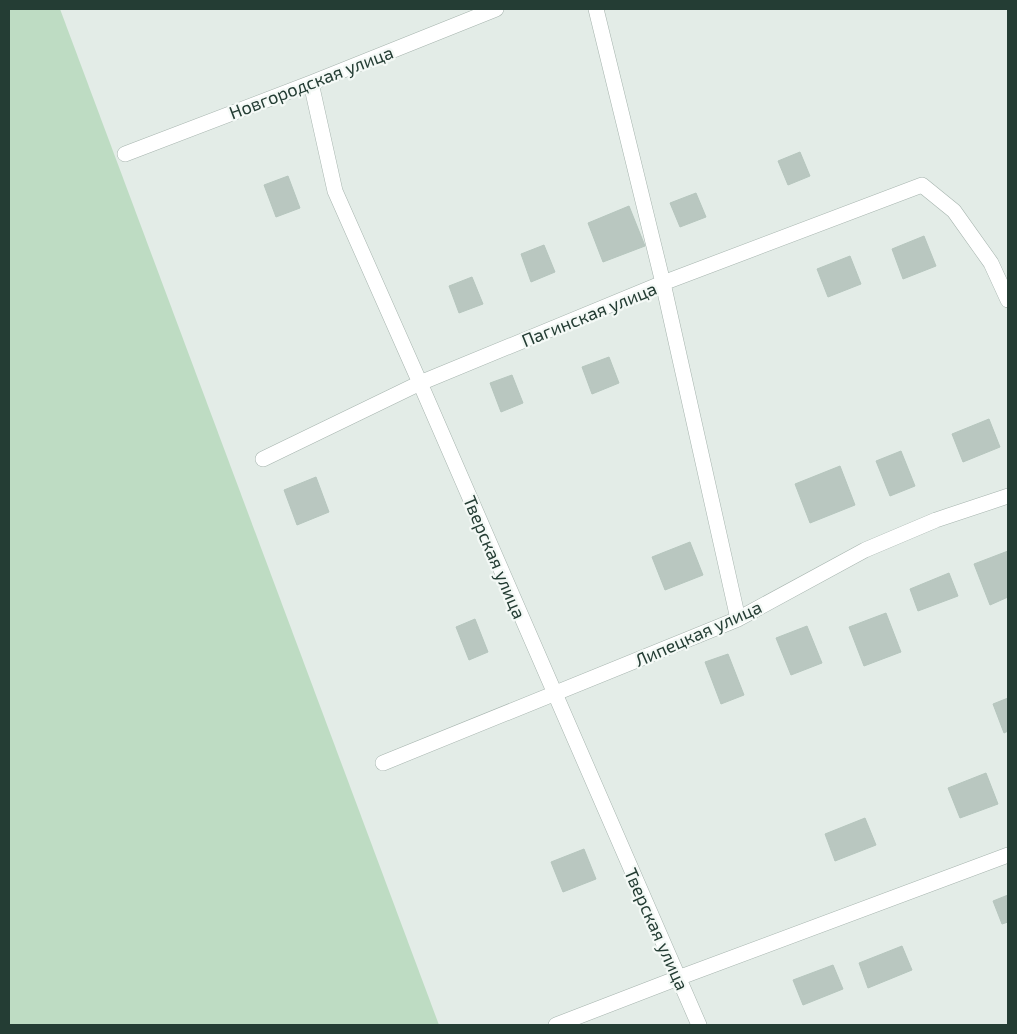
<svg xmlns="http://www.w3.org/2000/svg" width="1017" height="1034" viewBox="0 0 1017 1034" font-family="'Exo 2',sans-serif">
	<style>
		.green { fill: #bedcc3 }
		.building { fill: #b9c7c0; stroke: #b6c6be }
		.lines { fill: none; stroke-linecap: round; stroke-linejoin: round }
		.street-casing { stroke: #a6b4ae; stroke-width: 16 }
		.street { stroke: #fff; stroke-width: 15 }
		.labels { text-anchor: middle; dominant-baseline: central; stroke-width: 4.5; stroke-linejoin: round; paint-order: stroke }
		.street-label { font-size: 18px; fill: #243d34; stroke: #f4f9f6 }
	</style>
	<rect width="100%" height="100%" fill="#e3ece7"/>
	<path class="green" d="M9,9H60L439,1025H9Z"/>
	<path class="building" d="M800,152L810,176L788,185L778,161Z
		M288,176L300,208L276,217L264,185Z
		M696,193L706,217L680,227L670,203Z
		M629,206L645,246L603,262L588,223Z
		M924,236L936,266L903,279L892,249Z
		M544,245L555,272L531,282L521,254Z
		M850,256L861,284L828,297L817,269Z
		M472,277L483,304L459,313L449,286Z
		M609,357L619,383L592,394L582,367Z
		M512,375L523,403L501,412L490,383Z
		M989,419L1000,447L963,462L952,434Z
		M901,451L915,486L890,496L876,461Z
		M840,466L855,505L810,523L795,484Z
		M316,477L329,512L297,525L284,490Z
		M690,542L703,575L665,590L652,557Z
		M1008,551V597L990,605L974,564Z
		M949,573L958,596L918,611L910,589Z
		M886,613L901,652L864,666L849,627Z
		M475,619L488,652L469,660L456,627Z
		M807,626L822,663L791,675L776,638Z
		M728,654L744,695L721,704L705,662Z
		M1008,698V731L1004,733L993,704Z
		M986,773L998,804L960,818L948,788Z
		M865,818L876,845L835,861L825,834Z
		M584,849L596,879L563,892L551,862Z
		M1008,895V922L1002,924L993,901Z
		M902,946L912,970L868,988L859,963Z
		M833,965L843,989L803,1005L793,980Z"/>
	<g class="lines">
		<defs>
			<path id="street" d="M596,9L663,283L738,619
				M311,83L335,191L420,383L699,1025
				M125,154L311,83L496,9
				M263,459L420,383L663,283L922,185L954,211L991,263L1008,300
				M383,763L738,619L865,550L936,520L1008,496
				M556,1025L678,978L1008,855"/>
		</defs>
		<use href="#street" class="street-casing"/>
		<use href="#street" class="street"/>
	</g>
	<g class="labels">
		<g class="street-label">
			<text transform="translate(311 82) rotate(-21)">Новгородская улица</text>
			<text transform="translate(589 314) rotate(-22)">Пагинская улица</text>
			<text transform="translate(495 557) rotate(67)">Тверская улица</text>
			<text transform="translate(698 633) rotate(-24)">Липецкая улица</text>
			<text transform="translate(657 929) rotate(66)">Тверская улица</text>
		</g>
	</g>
	<rect width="1017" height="1034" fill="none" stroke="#243d34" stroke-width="20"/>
</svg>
